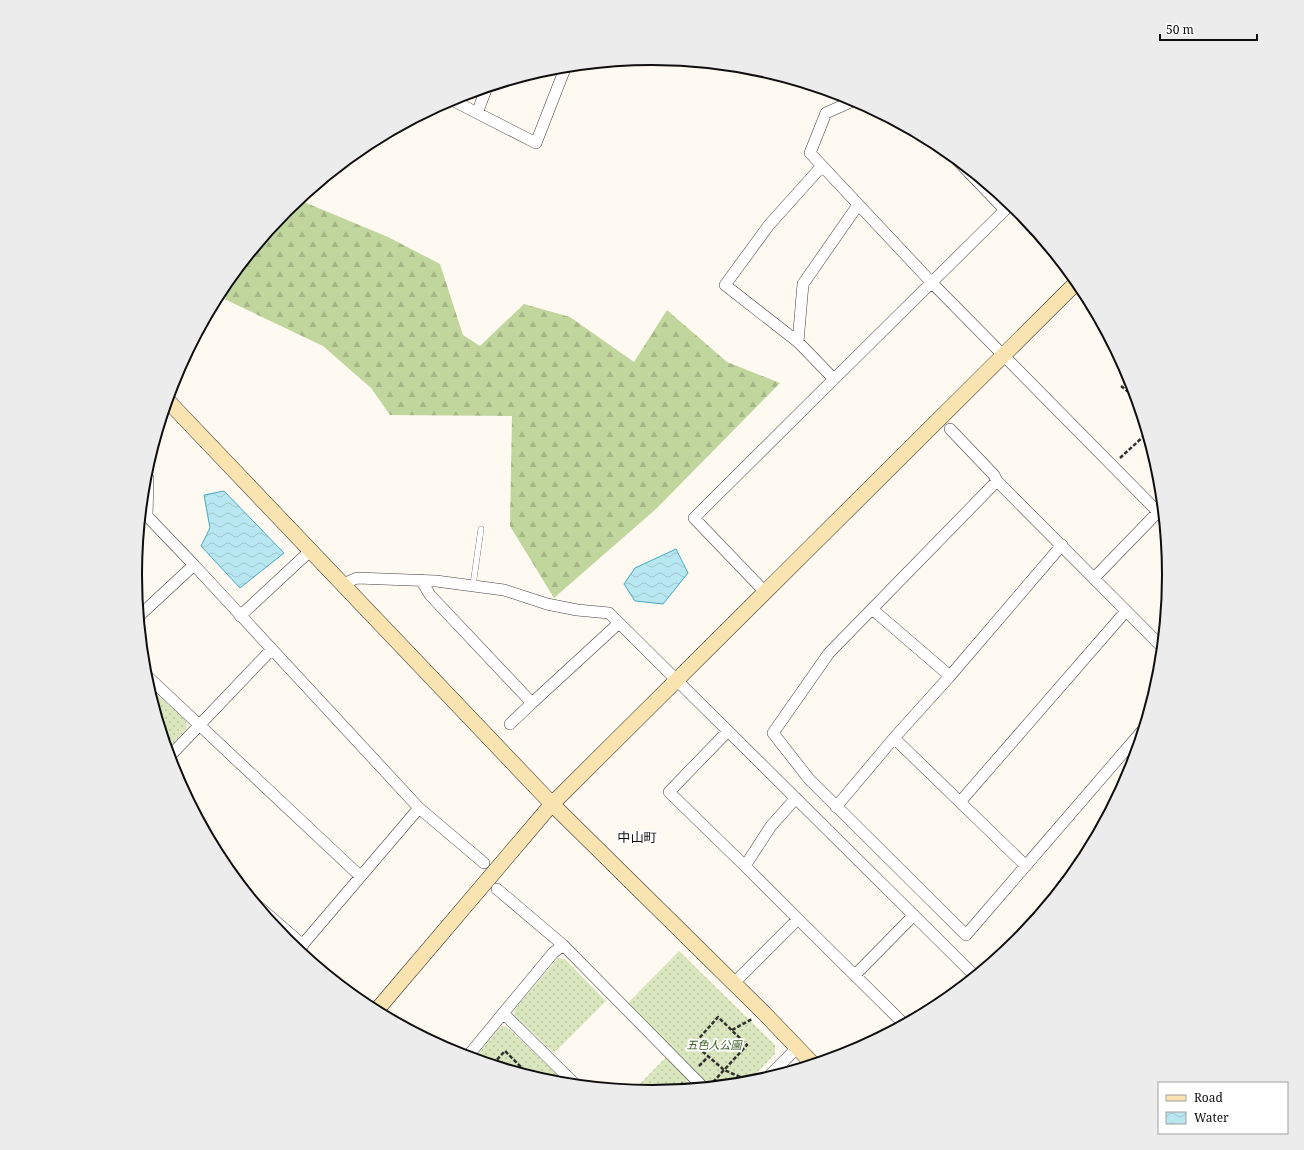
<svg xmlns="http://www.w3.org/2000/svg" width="1304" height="1150" viewBox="0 0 1304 1150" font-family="'Noto Serif','Noto Sans JP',serif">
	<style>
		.grass { fill: url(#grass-dots) }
		.forest { fill: url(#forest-firs) }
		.water { fill: url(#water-waves); stroke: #46a9c3 }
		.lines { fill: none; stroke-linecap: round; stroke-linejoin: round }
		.lane-casing { stroke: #414141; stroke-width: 6 }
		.street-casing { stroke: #414141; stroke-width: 12 }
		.secondary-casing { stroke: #303030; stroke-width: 16 }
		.path { stroke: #303030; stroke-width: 2.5; stroke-dasharray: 4 2; stroke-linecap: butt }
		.lane { stroke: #fff; stroke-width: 5.5 }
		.street { stroke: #fff; stroke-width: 11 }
		.secondary { stroke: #f9e3b1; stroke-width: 15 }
		.labels { text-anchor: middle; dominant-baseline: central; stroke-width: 4; stroke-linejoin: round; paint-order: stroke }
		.park-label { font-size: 11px; font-style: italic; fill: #3c6123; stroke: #fff }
		.quarter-label { font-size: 13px; fill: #0e0e0e; stroke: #fff }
		.rim { fill: none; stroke: #0e0e0e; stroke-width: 2 }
	</style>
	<defs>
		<pattern id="grass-dots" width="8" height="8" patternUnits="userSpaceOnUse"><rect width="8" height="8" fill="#dae6bd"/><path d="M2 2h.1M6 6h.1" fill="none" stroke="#bac4a1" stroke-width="1.8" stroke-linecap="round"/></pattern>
		<pattern id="forest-firs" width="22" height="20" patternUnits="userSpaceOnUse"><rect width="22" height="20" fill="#c1d69d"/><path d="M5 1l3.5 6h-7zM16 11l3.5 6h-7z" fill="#a5b686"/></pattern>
		<pattern id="water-waves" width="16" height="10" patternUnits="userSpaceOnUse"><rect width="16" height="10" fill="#b9e7f1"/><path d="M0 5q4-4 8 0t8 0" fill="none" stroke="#9ec5cd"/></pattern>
	</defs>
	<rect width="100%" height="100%" fill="#fef9f1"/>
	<path class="grass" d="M148,686L186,721L187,728L167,750Z
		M679,951L775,1045V1054L747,1083L652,1092L634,1090L673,1050L627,1004Z
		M558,958L565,959L606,1001L554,1053L514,1015L515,1009Z
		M501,1026L507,1027L567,1084L551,1082L474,1059Z"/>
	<path class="forest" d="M300,199L304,202L388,237L440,264L463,335L480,346L524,304L570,317L634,362L667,310L727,362L780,383L656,509L554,598L510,526L512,416L390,415L371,388L323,346L218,296L222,288L287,209Z"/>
	<path class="water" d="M224,491L284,553L240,588L201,546L210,528L204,495Z
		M676,549L688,573L663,604L635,601L624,584L635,568Z"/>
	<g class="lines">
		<defs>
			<path id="lane" d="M473,585L481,529"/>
			<path id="street" d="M450,99L536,143L566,66
				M855,100L826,113L810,153L932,283L1163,517
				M477,113L487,87
				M957,160L1005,210
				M798,342L725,285L769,225L822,166
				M834,379L1011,204
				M950,429L994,475L997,481L1162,647
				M146,472L148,478L147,516L194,565
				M997,481L829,653L773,733L809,779L966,935L1142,731
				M1094,578L1158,512
				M421,580L430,595L532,703L619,623
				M343,584L357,578L436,581L504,590L547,604L577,610L609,613L975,976
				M765,592L694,518L834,379L798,342L803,284L858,205
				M872,609L950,676L894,738L1026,866
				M139,616L194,565L419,808L298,950
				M240,616L310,551
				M145,674L360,876
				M950,676L1062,545
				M510,724L532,703
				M728,731L669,792L745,866
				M169,757L272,649
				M796,798L771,826L745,866L798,919
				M960,802L1126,611
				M836,807L894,738
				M419,808L484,863
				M497,889L563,945
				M258,906L303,945
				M855,975L914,915
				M733,984L798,919L904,1024
				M503,1013L575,1084
				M467,1057L553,953L563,945L703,1087
				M768,1077L797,1048"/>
			<path id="secondary" d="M167,400L552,804L764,1013L813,1064
				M376,1011L552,804L1077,282"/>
		</defs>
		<use href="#lane" class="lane-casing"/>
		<use href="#street" class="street-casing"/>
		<use href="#secondary" class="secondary-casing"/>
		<path class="path" d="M1121,386L1136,398
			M1145,426V435
			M1120,458L1145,435L1148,439
			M732,1030L752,1019
			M493,1064L505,1051L530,1076
			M699,1066L708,1057
			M713,1082L747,1045L718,1017L694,1044L724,1070L752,1082
			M676,1090L683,1083"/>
		<use href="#lane" class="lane"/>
		<use href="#street" class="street"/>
		<use href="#secondary" class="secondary"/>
	</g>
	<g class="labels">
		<g class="park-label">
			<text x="714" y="1044">五色人公園</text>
		</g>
		<g class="quarter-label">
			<text x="637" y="837">中山町</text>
		</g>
	</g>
	<path d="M0 0H1304V1150H0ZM142 575a510 510 0 1 1 1020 0a510 510 0 1 1-1020 0Z" fill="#ececec" fill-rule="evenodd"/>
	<path class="rim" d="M142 575a510 510 0 1 1 1020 0a510 510 0 1 1-1020 0Z"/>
	<rect x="1158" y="1082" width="130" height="52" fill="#ffffff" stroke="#9f9f9f"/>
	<rect x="1166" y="1095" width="20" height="6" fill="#f9e3b1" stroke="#9f9f9f"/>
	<text x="1194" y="1102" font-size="12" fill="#0e0e0e">Road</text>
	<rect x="1166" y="1112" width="20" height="12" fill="url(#water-waves)" stroke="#9f9f9f"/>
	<text x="1194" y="1122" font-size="12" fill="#0e0e0e">Water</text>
	<path d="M1160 34v6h97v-6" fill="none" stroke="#0e0e0e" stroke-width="2"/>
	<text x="1166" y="34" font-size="12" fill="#0e0e0e" stroke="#ffffff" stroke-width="3" paint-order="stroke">50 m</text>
</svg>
